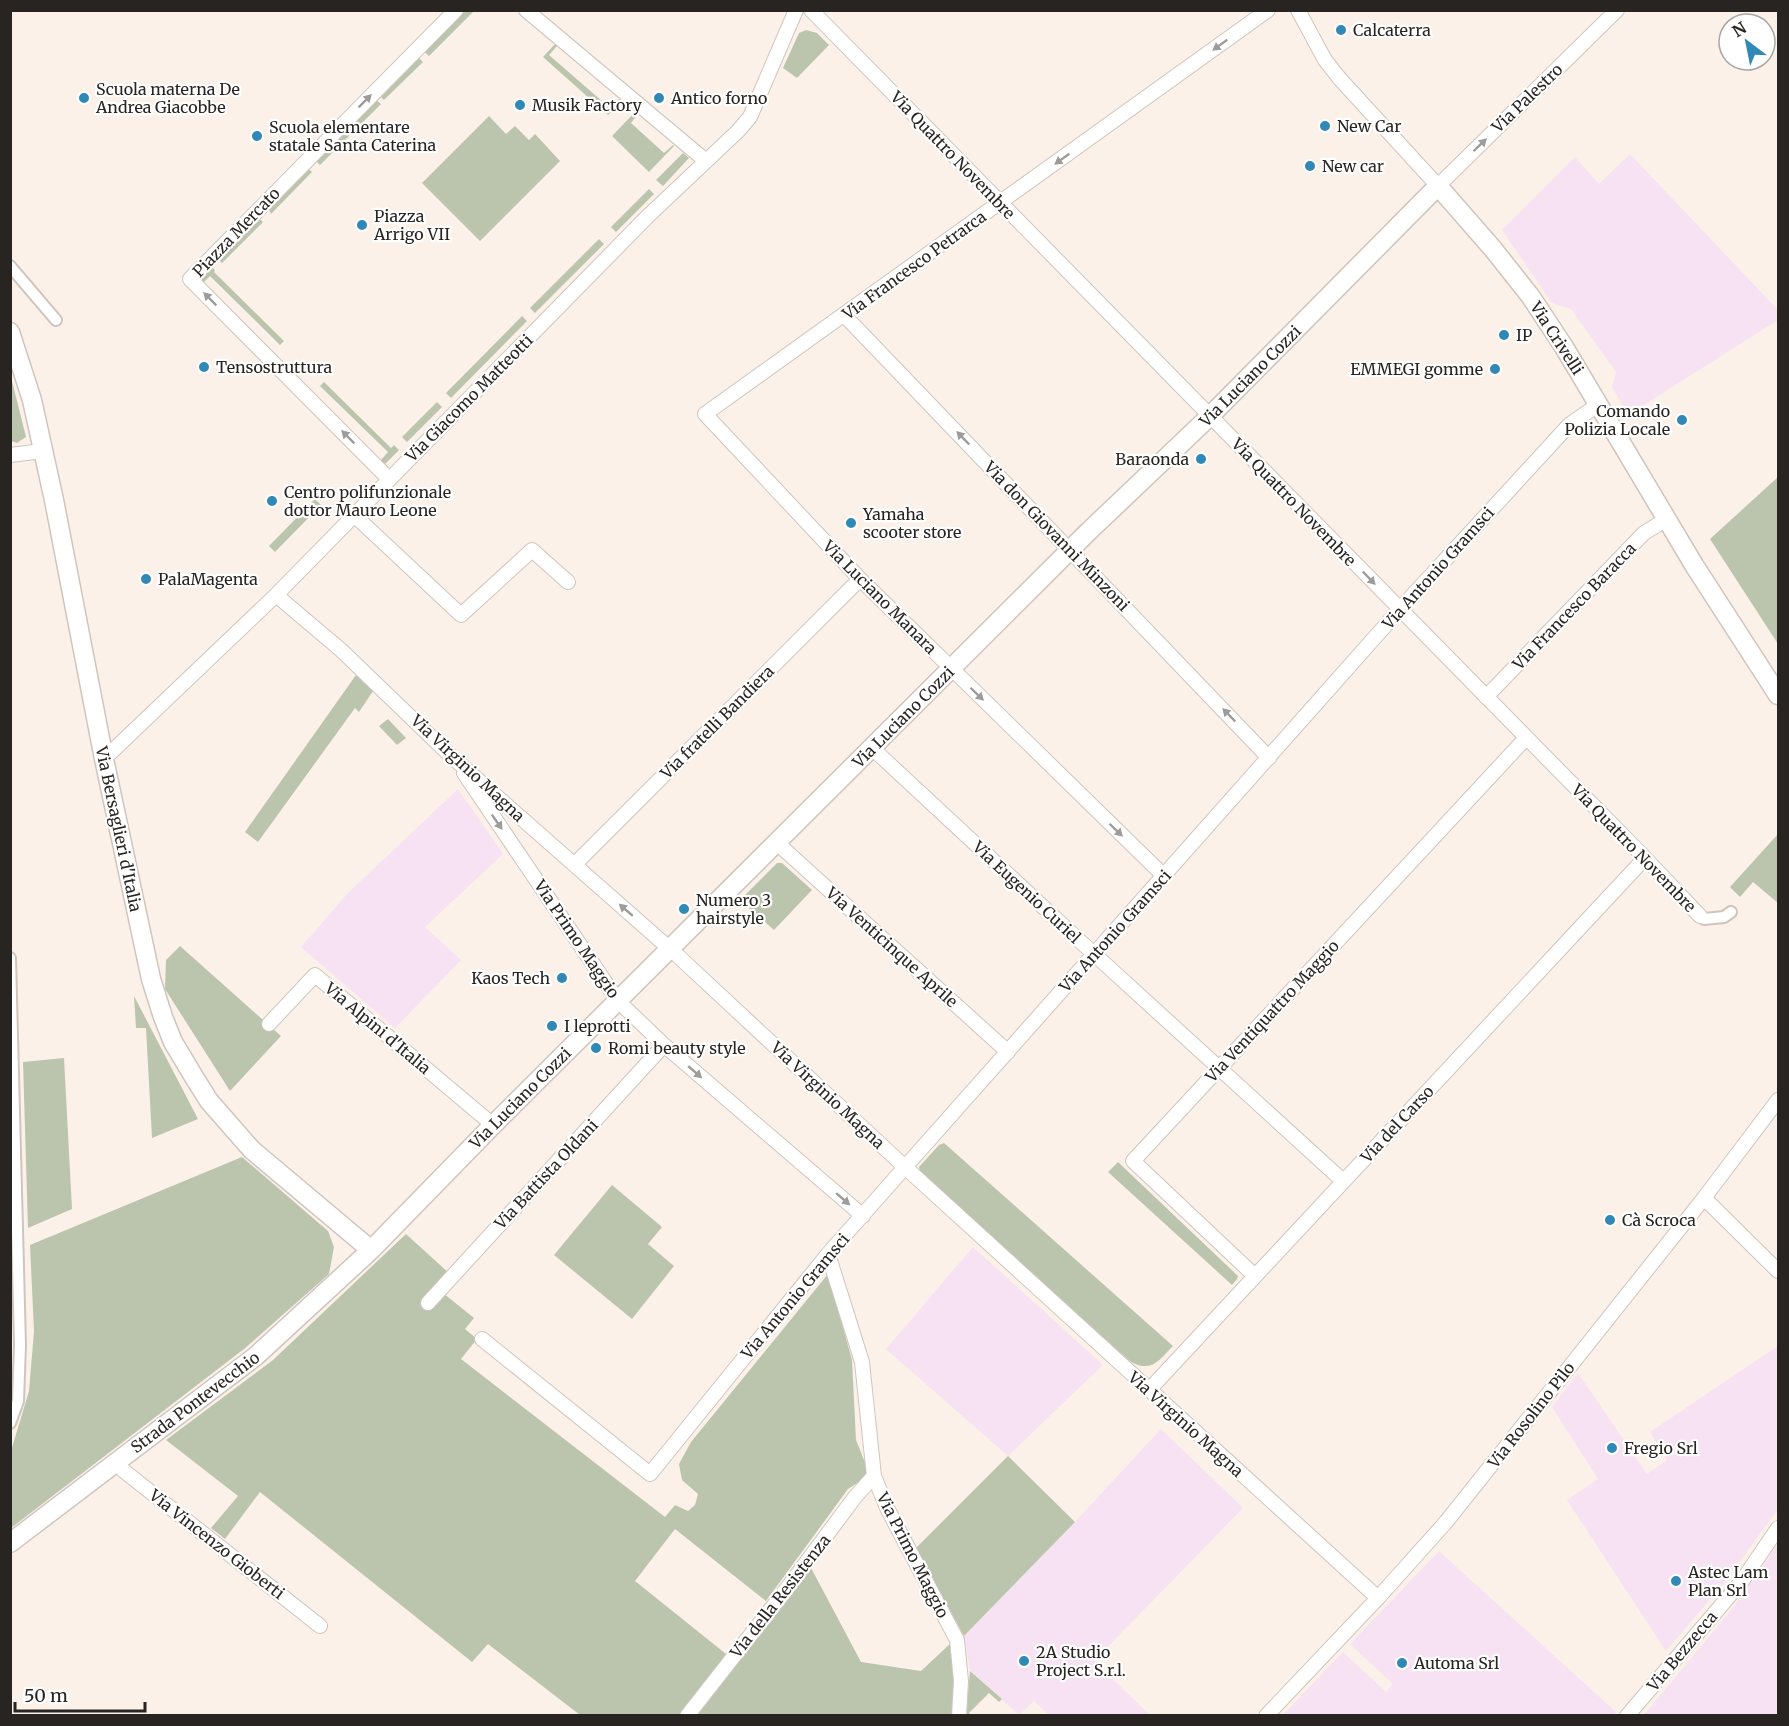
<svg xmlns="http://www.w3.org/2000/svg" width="1789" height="1726" viewBox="0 0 1789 1726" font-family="Merriweather,serif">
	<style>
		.industrial { fill: #f6e2f2 }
		.green { fill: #bbc5ad }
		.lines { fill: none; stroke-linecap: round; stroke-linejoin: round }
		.pedestrian-casing { stroke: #cfc5bd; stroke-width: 14 }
		.minor-casing { stroke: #cfc5bd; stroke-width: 16 }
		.tertiary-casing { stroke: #cfc5bd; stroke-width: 21 }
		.pedestrian { stroke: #fff; stroke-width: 10 }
		.minor { stroke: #fff; stroke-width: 14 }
		.tertiary { stroke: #fff; stroke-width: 18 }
		.oneway { fill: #9e9c9b }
		.poi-dot { fill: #3088b6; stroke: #fff; stroke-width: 2 }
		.labels { text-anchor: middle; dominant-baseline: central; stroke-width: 4.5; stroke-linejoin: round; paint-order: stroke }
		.poi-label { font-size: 16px; fill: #282421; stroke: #fff; text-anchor: start }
		.street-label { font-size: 16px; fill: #282421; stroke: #fff }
	</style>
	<rect width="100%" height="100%" fill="#fbf1e9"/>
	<path class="industrial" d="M1630,154L1778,310V320L1628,415L1612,387L1616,372L1571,309L1552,303L1502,230L1575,157L1599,184Z
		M458,789L503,854L425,927L461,960L395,1028L301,947L348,893Z
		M973,1247L1103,1365L1008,1456L886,1349Z
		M1778,1346V1509L1726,1581L1666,1651L1567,1500L1598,1479L1552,1407L1578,1373L1647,1474L1667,1460L1650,1432Z
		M1161,1429L1243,1508L1094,1661L1150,1715H1049L1034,1701L1019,1715L970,1670L964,1636L1075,1522Z
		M1778,1544V1715H1644L1732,1609Z
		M1439,1551L1616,1712L1614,1715H1283L1343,1652L1386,1692L1393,1684L1350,1644Z"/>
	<path class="green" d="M462,11H474L429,56L423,50Z
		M806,30L817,33L829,45L797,78L783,68L799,33Z
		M555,44L557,46L549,55L610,108L619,99L622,101L608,115L543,57Z
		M417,56L423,62L384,100L378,94Z
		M374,98L381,104L320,165L314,159Z
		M635,112L637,115L631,123L664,153L673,145L674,146L649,172L612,136Z
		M489,116L506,134L515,126L529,140L535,134L560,161L480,241L422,183Z
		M683,153L689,158L663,186L656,180Z
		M306,166L312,172L271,214L267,204Z
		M649,189L654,194L616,232L611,227Z
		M257,216L263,222L222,263L216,257Z
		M599,239L604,244L535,313L530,308Z
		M209,264L215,270L214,272L284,341L280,345L210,276L201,285L195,278Z
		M522,316L527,321L451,398L446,393Z
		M10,373L26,437L17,443L11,441Z
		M324,382L391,448L394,445L399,450L384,465L380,461L388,452L320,386Z
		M437,402L442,407L407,442L402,437Z
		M1778,477V644L1710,539Z
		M315,499L321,505L275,552L269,546Z
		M356,675L373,691L359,712L355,708L258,842L245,832Z
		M388,719L406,738L397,745L379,726Z
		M1778,834V903L1753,882L1740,897L1730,887Z
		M777,863H782L812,890L774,930L740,900Z
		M180,946L281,1036L230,1091L165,989L166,960Z
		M134,996L198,1119L152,1138L146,1028H136Z
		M64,1058L72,1209L28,1228L23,1062Z
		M944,1143L1173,1346C1159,1360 1152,1373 1131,1362L920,1174L919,1167L939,1145Z
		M242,1157L328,1231L334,1247L329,1274L244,1349L11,1528V1451L29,1391L34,1331L30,1245Z
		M1118,1162L1238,1276L1237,1279L1232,1285L1108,1172Z
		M612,1185L662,1227L648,1244L674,1266L632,1319L554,1255Z
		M406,1234L450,1274L438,1289L474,1318L465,1329L477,1339L461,1359L665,1517L675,1505L688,1511L695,1505L698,1494L682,1480L679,1464L691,1442L828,1274L852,1360L856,1440L870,1475L848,1489L766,1601L675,1529L635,1581L726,1654L680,1715H580L488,1644L472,1662L260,1492L225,1539L211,1528L238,1496L166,1440L273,1360Z
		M1008,1456L1075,1522L964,1636L916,1548Z
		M810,1566L861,1662L921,1671L951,1643L956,1683L954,1715L697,1716Z
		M970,1671L1002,1699L999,1702L989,1693L969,1713L971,1715L966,1716Z"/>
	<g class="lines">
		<defs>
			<path id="pedestrian" d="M10,266L56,320
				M1700,916L1704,919L1724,917L1731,912
				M10,958L20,1345L18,1401L10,1423"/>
			<path id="minor" d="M526,10L706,161
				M811,10L1645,858L1700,916
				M1298,10L1325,60L1340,79L1438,186L1617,10
				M844,315L1269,758
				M10,455L43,451
				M389,479L190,279L456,10
				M354,515L461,615L532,550L568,582
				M276,595L341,650L452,757L678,956L906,1168L1378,1598
				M1486,697L1644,533L1667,519
				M872,748L1082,943L1343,1181
				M104,759L276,595L647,217L738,131L750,117L796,10
				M464,773L618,1001L664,1045L863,1216
				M777,843L1008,1052
				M575,864L860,579
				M1164,876L860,579L705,414L1268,10
				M269,1024L315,975L493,1125
				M1704,1198L1778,1271
				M828,1254L862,1362L874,1476L888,1510L957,1640L961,1681L959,1716
				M1255,1276L1133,1161L1526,738
				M428,1303L664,1045
				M482,1339L650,1474L828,1254L1400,609L1569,425L1599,404
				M1149,1390L1645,858
				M116,1462L124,1471L320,1626
				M687,1716L782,1595L855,1497L874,1476
				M1266,1716L1378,1598L1446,1522L1704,1198L1778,1100
				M1627,1716L1742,1581L1778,1528"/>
			<path id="tertiary" d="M10,332L32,400L54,500L104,759L151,979L163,1017L173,1042L194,1077L209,1101L252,1150L371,1250
				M10,1543L256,1356L371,1250L493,1125L1088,532L1210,416L1438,186L1493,249L1531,297L1564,347L1694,565L1778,695"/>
		</defs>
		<use href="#pedestrian" class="pedestrian-casing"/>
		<use href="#minor" class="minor-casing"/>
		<use href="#tertiary" class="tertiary-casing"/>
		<use href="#pedestrian" class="pedestrian"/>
		<use href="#minor" class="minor"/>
		<use href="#tertiary" class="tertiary"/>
	</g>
	<defs><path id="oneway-solid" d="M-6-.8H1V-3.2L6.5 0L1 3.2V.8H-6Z" transform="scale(1.5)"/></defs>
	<g class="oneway">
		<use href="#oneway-solid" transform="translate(1220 45) rotate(144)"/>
		<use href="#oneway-solid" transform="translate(365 101) rotate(-45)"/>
		<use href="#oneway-solid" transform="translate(1480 145) rotate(-44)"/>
		<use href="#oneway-solid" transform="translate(1062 159) rotate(144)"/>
		<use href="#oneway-solid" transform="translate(210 299) rotate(-135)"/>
		<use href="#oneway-solid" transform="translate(348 437) rotate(-135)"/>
		<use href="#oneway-solid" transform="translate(963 438) rotate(-134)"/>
		<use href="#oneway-solid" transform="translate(1369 578) rotate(46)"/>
		<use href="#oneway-solid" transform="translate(977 694) rotate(44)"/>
		<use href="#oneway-solid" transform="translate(1229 715) rotate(-134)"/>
		<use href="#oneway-solid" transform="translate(497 822) rotate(55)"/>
		<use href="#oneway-solid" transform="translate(1116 830) rotate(44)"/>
		<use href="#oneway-solid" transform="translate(626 910) rotate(-139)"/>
		<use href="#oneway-solid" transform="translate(695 1072) rotate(41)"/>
		<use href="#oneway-solid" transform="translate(843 1199) rotate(41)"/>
	</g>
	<g class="poi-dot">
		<circle cx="1341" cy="30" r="6"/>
		<circle cx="84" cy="98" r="6"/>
		<circle cx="659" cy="98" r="6"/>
		<circle cx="520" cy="105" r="6"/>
		<circle cx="1325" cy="126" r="6"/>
		<circle cx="257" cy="136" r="6"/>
		<circle cx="1310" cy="166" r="6"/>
		<circle cx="362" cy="225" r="6"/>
		<circle cx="1504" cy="335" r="6"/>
		<circle cx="204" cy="367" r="6"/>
		<circle cx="1495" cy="369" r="6"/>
		<circle cx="1682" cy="420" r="6"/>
		<circle cx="1201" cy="459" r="6"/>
		<circle cx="272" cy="501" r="6"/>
		<circle cx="851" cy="523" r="6"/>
		<circle cx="146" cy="579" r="6"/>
		<circle cx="684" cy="909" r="6"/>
		<circle cx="562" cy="978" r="6"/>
		<circle cx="552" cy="1026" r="6"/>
		<circle cx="596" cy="1048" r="6"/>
		<circle cx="1610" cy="1220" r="6"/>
		<circle cx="1612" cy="1448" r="6"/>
		<circle cx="1676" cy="1581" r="6"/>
		<circle cx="1024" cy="1661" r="6"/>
		<circle cx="1402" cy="1663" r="6"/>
	</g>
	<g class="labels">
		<g class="poi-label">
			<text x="1353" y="30">Calcaterra</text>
			<text x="96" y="89">Scuola materna De<tspan x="96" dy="18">Andrea Giacobbe</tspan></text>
			<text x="671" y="98">Antico forno</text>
			<text x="532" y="105">Musik Factory</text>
			<text x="1337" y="126">New Car</text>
			<text x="269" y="127">Scuola elementare<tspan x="269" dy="18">statale Santa Caterina</tspan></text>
			<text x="1322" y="166">New car</text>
			<text x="374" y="216">Piazza<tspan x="374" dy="18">Arrigo VII</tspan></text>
			<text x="1516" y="335">IP</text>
			<text x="216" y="367">Tensostruttura</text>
			<text x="1483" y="369" text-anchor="end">EMMEGI gomme</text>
			<text x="1670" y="411" text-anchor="end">Comando<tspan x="1670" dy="18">Polizia Locale</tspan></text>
			<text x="1189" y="459" text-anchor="end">Baraonda</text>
			<text x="284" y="492">Centro polifunzionale<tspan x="284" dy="18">dottor Mauro Leone</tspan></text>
			<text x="863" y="514">Yamaha<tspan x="863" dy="18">scooter store</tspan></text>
			<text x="158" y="579">PalaMagenta</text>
			<text x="696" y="900">Numero 3<tspan x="696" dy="18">hairstyle</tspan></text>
			<text x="550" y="978" text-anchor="end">Kaos Tech</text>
			<text x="564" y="1026">I leprotti</text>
			<text x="608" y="1048">Romi beauty style</text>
			<text x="1622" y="1220">Cà Scroca</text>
			<text x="1624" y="1448">Fregio Srl</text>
			<text x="1688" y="1572">Astec Lam<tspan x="1688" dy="18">Plan Srl</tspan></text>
			<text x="1036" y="1652">2A Studio<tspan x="1036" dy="18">Project S.r.l.</tspan></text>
			<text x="1414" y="1663">Automa Srl</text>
		</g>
		<g class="street-label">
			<text transform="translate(1527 98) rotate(-44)">Via Palestro</text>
			<text transform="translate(953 155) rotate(46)">Via Quattro Novembre</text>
			<text transform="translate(236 232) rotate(-46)">Piazza Mercato</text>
			<text transform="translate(914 265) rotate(-36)">Via Francesco Petrarca</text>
			<text transform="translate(1557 338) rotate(57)">Via Crivelli</text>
			<text transform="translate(1250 376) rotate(-45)">Via Luciano Cozzi</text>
			<text transform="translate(469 398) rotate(-45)">Via Giacomo Matteotti</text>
			<text transform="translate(1294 502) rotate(46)">Via Quattro Novembre</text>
			<text transform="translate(1057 536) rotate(46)">Via don Giovanni Minzoni</text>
			<text transform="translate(1438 568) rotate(-48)">Via Antonio Gramsci</text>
			<text transform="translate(880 597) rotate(45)">Via Luciano Manara</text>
			<text transform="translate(1574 606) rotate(-46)">Via Francesco Baracca</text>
			<text transform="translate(903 717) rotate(-45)">Via Luciano Cozzi</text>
			<text transform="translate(717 722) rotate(-45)">Via fratelli Bandiera</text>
			<text transform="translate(468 768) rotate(43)">Via Virginio Magna</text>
			<text transform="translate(119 829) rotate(78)">Via Bersaglieri d'Italia</text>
			<text transform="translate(1634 848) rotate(46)">Via Quattro Novembre</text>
			<text transform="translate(1027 892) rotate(43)">Via Eugenio Curiel</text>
			<text transform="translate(1115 931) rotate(-48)">Via Antonio Gramsci</text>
			<text transform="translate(577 939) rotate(56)">Via Primo Maggio</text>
			<text transform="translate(892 947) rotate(42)">Via Venticinque Aprile</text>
			<text transform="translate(1272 1011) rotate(-47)">Via Ventiquattro Maggio</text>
			<text transform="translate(378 1028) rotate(40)">Via Alpini d'Italia</text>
			<text transform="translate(828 1095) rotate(43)">Via Virginio Magna</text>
			<text transform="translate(520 1098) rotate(-45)">Via Luciano Cozzi</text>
			<text transform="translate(1397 1124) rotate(-47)">Via del Carso</text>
			<text transform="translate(546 1174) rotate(-47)">Via Battista Oldani</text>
			<text transform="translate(795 1296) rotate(-50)">Via Antonio Gramsci</text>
			<text transform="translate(195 1402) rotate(-37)">Strada Pontevecchio</text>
			<text transform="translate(1531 1415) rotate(-52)">Via Rosolino Pilo</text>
			<text transform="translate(1186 1424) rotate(42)">Via Virginio Magna</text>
			<text transform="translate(217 1544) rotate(38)">Via Vincenzo Gioberti</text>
			<text transform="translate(913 1555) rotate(63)">Via Primo Maggio</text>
			<text transform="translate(780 1596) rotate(-52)">Via della Resistenza</text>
			<text transform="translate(1682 1651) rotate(-50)">Via Bezzecca</text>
		</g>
	</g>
	<rect width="1789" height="1726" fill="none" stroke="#282421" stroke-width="24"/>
	<g transform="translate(1747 42) rotate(328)"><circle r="28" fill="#ffffff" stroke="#a9a7a6" stroke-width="1.5"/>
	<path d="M0-4.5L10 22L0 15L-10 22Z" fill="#3088b6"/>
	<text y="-9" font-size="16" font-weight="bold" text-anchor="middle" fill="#282421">N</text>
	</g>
	<path d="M15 1702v9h130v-9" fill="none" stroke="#282421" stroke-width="3"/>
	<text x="24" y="1702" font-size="18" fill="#282421" stroke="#ffffff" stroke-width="4.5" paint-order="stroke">50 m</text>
</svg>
